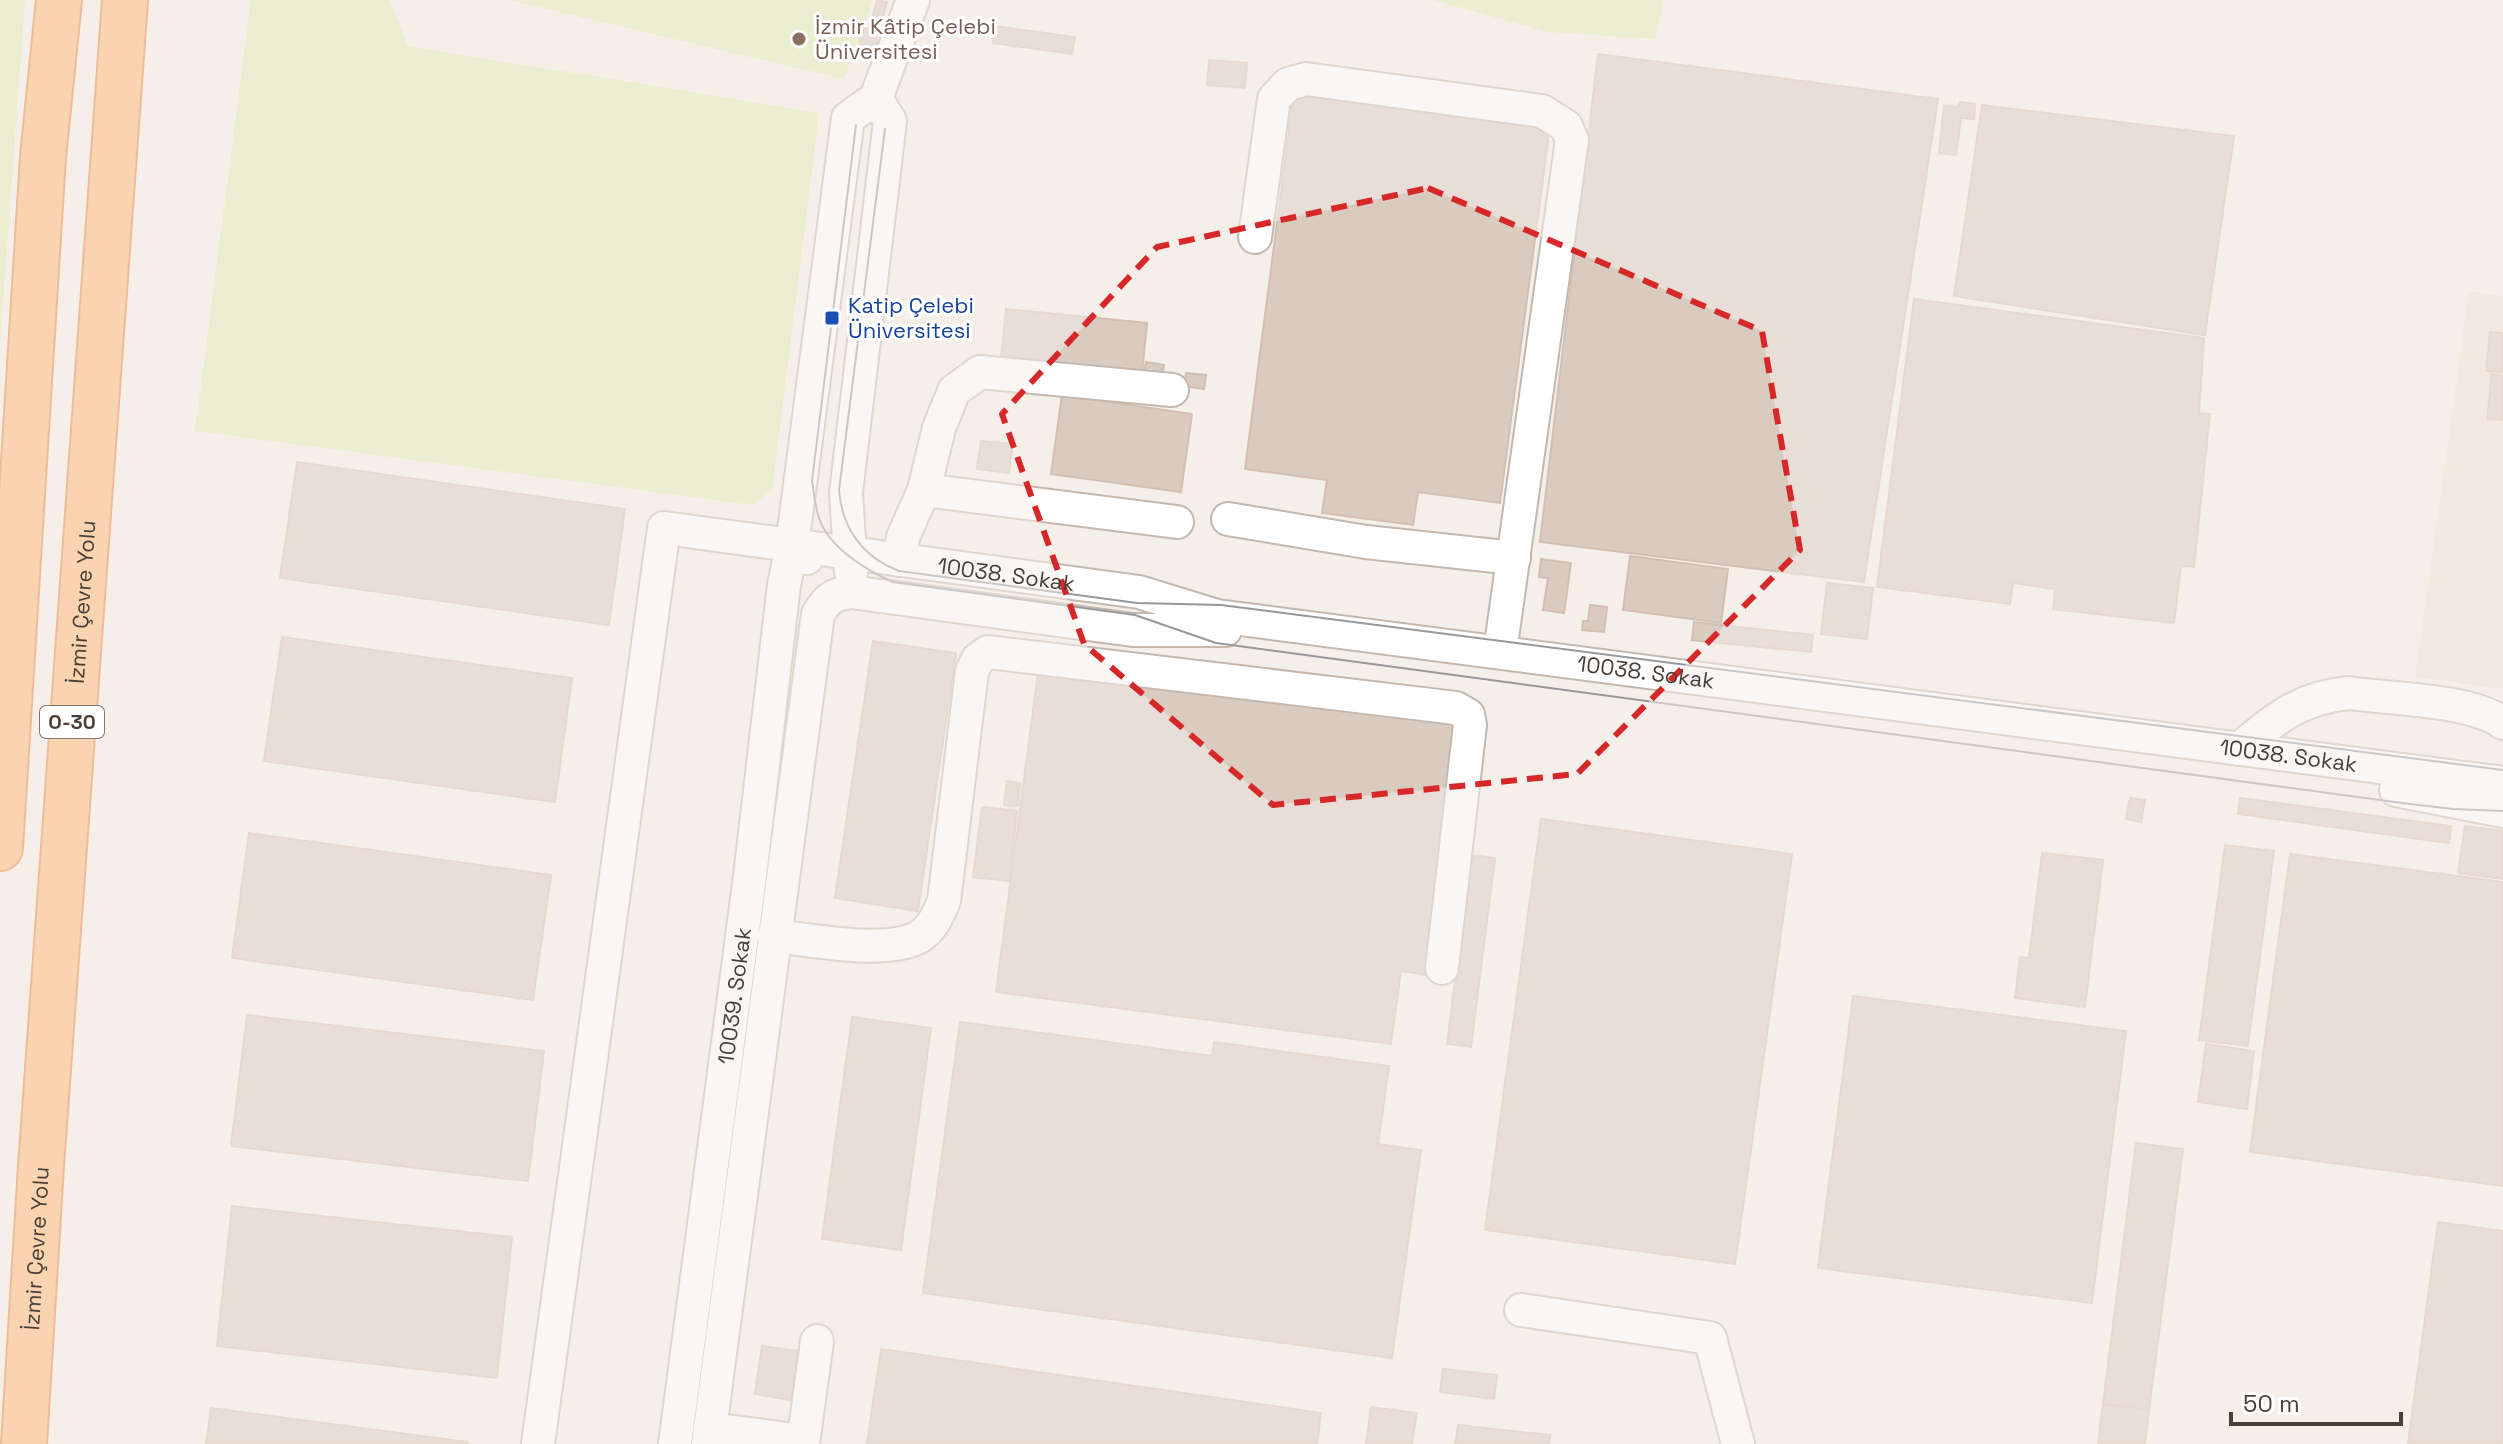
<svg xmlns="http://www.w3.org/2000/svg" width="2503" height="1444" viewBox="0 0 2503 1444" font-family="'Space Grotesk',sans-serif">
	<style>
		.education { fill: #efe1d3 }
		.green { fill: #dcebb1 }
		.building { fill: #dacbc1; stroke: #d2bfb1; stroke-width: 2 }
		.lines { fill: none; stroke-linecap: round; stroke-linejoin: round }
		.minor-casing { stroke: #c4b8ae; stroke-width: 36 }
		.highway-casing { stroke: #e48235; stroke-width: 48 }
		.minor { stroke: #fff; stroke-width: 32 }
		.highway { stroke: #ffb16a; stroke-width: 44 }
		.tram { stroke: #989898; stroke-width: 2 }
		.marked { fill: none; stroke: #d62828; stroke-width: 6; stroke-dasharray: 16 10; stroke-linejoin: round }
		.education-dot { fill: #8d6e63; stroke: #fff; stroke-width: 3 }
		.transit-dot { fill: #1a4fb4; stroke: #fff; stroke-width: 3 }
		.labels { text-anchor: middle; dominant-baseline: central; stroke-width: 6; stroke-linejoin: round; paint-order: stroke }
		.shield { fill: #fff; stroke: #807973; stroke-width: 2 }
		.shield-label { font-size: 20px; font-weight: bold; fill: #493f37 }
		.education-label { font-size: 22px; fill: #785e54; stroke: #fff; text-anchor: start }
		.transit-label { font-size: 22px; fill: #164399; stroke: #fff; text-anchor: start }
		.street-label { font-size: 22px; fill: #493f37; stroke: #fff }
	</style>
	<rect width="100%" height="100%" fill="#f5efe9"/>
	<path class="education" d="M2469,291L2503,296V689L2415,677Z"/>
	<path class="green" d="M0,0H25L0,344Z
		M251,0H390L408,46L819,113L772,490L752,505L195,431Z
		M509,0H873L844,79Z
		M1433,0H1664L1655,39L1548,32Z"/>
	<path class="building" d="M877,0L887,2L882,21L872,19Z
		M995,26L1075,37L1072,54L993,43Z
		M864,28L882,32L874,59L856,54Z
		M1598,54L1938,99L1864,582L1540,542Z
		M1209,60L1247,63L1245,88L1207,85Z
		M1294,92L1550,126L1500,503L1418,492L1413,525L1322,513L1327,480L1245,469Z
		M1959,102L1975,104L1974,119L1961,118L1956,155L1939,153L1944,106L1959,107Z
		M1982,105L2234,136L2205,335L1954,296Z
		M1914,299L2204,338L2199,413L2210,414L2194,567L2181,566L2174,623L2053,609L2055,589L2013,583L2010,604L1877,587Z
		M1006,309L1147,323L1142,374L1001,359Z
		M2490,332L2503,333V372L2486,371Z
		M1146,362L1164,365L1162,379L1143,376Z
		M1186,373L1206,375L1204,389L1184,386Z
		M2492,374L2503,376V420L2487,419Z
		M1062,395L1192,414L1181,492L1051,474Z
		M981,441L1013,444L1009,473L977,469Z
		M297,462L625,509L609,625L280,578Z
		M1630,556L1728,569L1721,623L1623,610Z
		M1541,559L1571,563L1564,613L1543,610L1548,578L1539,577Z
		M1827,583L1873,588L1867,639L1821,634Z
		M1590,605L1607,607L1604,632L1582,630L1583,621H1588Z
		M1694,622L1813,635L1811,652L1692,640Z
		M282,637L572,678L555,802L264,761Z
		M873,641L956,653L918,911L835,898Z
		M1039,665L1462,720L1429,975L1401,971L1391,1044L996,992Z
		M1007,781L1020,783L1018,806L1004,805Z
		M2130,798L2145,800L2141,822L2126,819Z
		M2240,798L2451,826L2449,843L2238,814Z
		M982,807L1017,811L1009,881L973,877Z
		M1541,819L1792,854L1735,1264L1485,1230Z
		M2465,826L2503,831V879L2458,873Z
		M249,833L551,875L533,1000L232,958Z
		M2225,845L2274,851L2248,1046L2199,1040Z
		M2042,853L2103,860L2085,1007L2015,998L2020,957L2029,958Z
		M2290,854L2503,882V1186L2250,1152Z
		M1471,855L1495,858L1471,1047L1447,1044Z
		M1853,996L2126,1031L2092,1303L1818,1268Z
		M247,1015L544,1051L528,1181L231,1146Z
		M852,1017L931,1028L901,1250L822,1239Z
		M960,1022L1212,1056L1214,1042L1389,1066L1378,1144L1421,1150L1392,1358L923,1293Z
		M2206,1044L2254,1051L2247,1109L2198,1102Z
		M2136,1143L2183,1149L2149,1410L2103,1404Z
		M232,1206L512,1237L497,1378L217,1346Z
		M2438,1222L2503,1231V1444H2408Z
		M762,1346L798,1351L791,1400L755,1394Z
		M881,1349L1321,1413L1317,1444H867Z
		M1443,1369L1497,1375L1494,1399L1440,1392Z
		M2103,1404L2149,1410L2145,1444H2098Z
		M1371,1407L1417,1413L1412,1444H1366Z
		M211,1408L468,1442L467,1444H206Z
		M1458,1425L1550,1435L1549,1444H1455Z"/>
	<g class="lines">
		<defs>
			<g id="minor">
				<path d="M1255,237L1274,99L1288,84L1306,79L1542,111L1566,126L1572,140L1500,652"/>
				<path d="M924,490L1177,522"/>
				<path d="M1228,519L1366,542L1514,558"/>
				<path d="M807,558L792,546L848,118L876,98L913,0"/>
				<path d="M899,560L903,537L924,490L939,428L954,391L980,372L1172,390"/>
				<path d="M851,572L846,493L890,121L876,98"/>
				<path d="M2239,749C2275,719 2299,698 2348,693C2390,699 2470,699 2503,723"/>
				<path d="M2396,790L2503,811"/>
				<path d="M774,936C811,940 886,955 919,937C932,929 938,915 944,901L972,671L978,659L988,652L1456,708L1468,715L1470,725L1442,968"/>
				<path d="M1521,1310L1710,1338L1738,1444"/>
				<path d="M710,1429L803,1441"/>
				<path id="s1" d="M538,1444L664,528L1139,592L1217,616L2503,783"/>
				<path id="s2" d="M675,1444L750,876L784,585L792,546"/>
				<path d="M708,1444L818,614C827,599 833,594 851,592L1133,630H1225"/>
				<path d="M803,1444L817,1341"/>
			</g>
			<g id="highway">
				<path d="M0,848L43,157L59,0"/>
				<path id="s3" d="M24,1444L41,1166L125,0"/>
			</g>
		</defs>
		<use href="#minor" class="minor-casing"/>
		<use href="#highway" class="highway-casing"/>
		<use href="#minor" class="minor"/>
		<use href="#highway" class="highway"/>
		<path class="tram" d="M856,125L812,481C814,493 815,506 819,518C829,548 866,570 893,582L1135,615L1216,643L2402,803L2453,809L2503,811
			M885,129L839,490C842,529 863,557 899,571L1137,603L1221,605L2503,770"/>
	</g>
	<path d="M0 0H2503V1444H0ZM1428,188L1762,331L1800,550L1577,774L1273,805L1084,644L1002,414L1157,247Z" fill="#f5efe9" fill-opacity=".55" fill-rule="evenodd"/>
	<path class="marked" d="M1428,188L1762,331L1800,550L1577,774L1273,805L1084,644L1002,414L1157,247Z"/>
	<circle class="education-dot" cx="799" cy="39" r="8"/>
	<rect class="transit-dot" x="824" y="310" width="16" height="16" rx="4"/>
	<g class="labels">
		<rect class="shield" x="40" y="706" width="64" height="32" rx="6"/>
		<g class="shield-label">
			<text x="72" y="722">O-30</text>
		</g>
		<g class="education-label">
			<text x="815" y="26">İzmir Kâtip Çelebi<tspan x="815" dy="25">Üniversitesi</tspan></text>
		</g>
		<g class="transit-label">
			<text x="848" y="305">Katip Çelebi<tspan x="848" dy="25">Üniversitesi</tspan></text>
		</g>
		<g class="street-label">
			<text stroke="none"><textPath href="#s1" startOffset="1270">10038. Sokak</textPath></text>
			<text stroke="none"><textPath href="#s3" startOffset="844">İzmir Çevre Yolu</textPath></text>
			<text stroke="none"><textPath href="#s1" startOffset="1918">10038. Sokak</textPath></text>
			<text stroke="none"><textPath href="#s1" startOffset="2566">10038. Sokak</textPath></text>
			<text stroke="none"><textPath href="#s2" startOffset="452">10039. Sokak</textPath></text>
			<text stroke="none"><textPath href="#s3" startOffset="196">İzmir Çevre Yolu</textPath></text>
		</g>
	</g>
	<path d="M2231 1412v12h170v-12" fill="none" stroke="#493f37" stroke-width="4"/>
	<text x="2243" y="1412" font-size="24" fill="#493f37" stroke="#ffffff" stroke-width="6" paint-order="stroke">50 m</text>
</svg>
